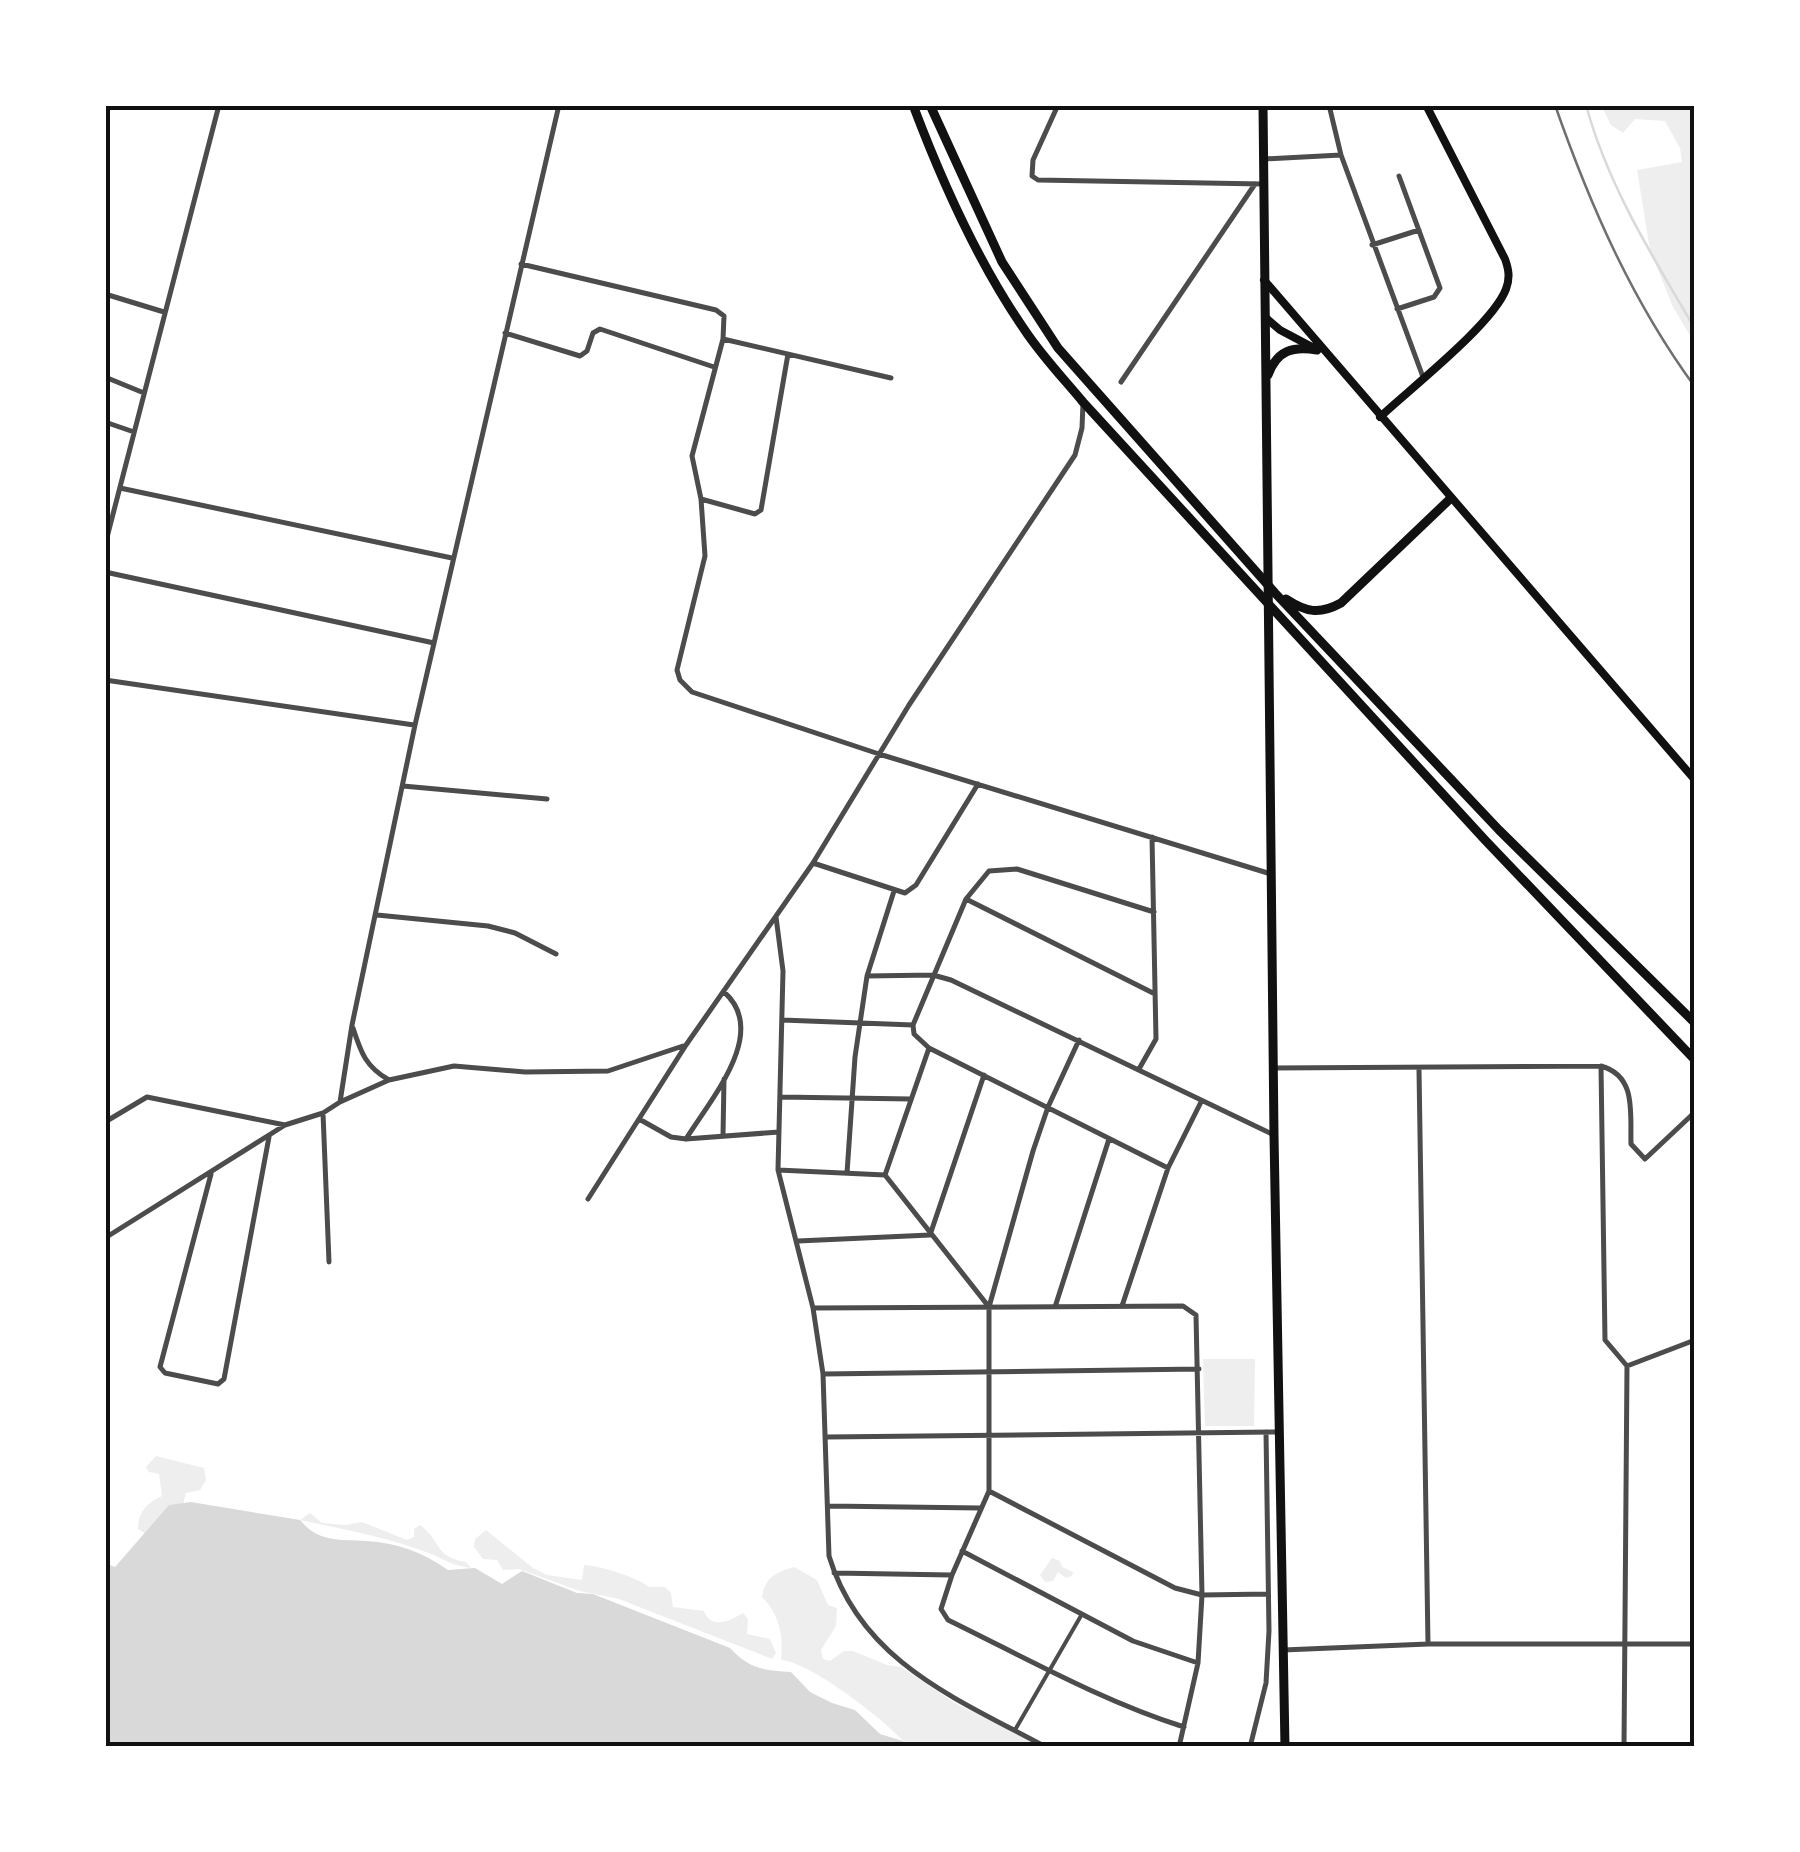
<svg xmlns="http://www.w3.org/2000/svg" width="1800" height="1852" viewBox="0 0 1800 1852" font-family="Roboto,sans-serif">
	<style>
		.green { fill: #eee }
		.water { fill: #d9d9d9 }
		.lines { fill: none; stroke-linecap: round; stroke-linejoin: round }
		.stream { stroke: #d9d9d9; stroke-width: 2.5 }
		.pedestrian { stroke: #4c4c4c; stroke-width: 4 }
		.minor { stroke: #4c4c4c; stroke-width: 5 }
		.secondary { stroke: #111; stroke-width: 8 }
		.primary { stroke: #111; stroke-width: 9 }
		.trunk { stroke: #111; stroke-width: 9 }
		.tram { stroke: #707070; stroke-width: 2.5 }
		.neatline { fill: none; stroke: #111; stroke-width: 4 }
	</style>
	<rect width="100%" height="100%" fill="#fff"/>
	<path class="green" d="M1601,105H1695V344L1673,307L1650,250L1637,170L1682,162L1680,148L1665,121L1635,119L1623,133L1611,125Z
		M1203,1359H1255L1254,1426H1205Z
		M156,1456L204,1468L206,1480L200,1490L186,1493L178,1524L151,1537L138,1529C138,1512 147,1503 162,1496L159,1474L149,1472L146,1467Z
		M310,1513L322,1523L346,1525L362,1522L407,1540L414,1537V1529L420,1525C441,1540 434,1557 466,1562L471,1568C447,1564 447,1560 426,1552C386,1537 342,1529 300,1520Z
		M486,1530L533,1568L547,1575L582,1580L584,1565C601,1566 637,1577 649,1587H665L671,1593L673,1607L704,1611C711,1630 730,1621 743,1613L748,1619L747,1634L770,1639L776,1653L772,1659L619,1599L580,1591L519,1569L503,1570L497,1560L483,1559L474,1547L475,1539Z
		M1052,1558L1060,1561L1062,1567L1073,1572L1072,1576L1066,1578L1058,1572L1053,1581L1045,1582L1040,1575Z
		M794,1567L817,1580L828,1605L837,1608L836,1626L821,1650L823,1659L830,1661L844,1651H853L887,1665L901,1667L955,1703L1043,1747H909C889,1723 811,1662 781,1660C784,1637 779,1613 762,1597C765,1577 777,1572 794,1567Z"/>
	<path class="water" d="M191,1502L300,1520C319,1543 339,1539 366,1541C397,1543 423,1552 448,1570L475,1568L502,1584L522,1571L577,1593L593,1594L730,1648C748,1668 764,1671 791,1672L810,1692L832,1703L855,1710L880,1734L903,1741L908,1747H105V1563L115,1567L169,1505Z"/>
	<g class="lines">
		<path class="stream" d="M1586,105C1608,186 1653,257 1695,329"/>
		<path class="pedestrian" d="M1015,1730L1082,1614"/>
		<path class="minor" d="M1058,105L1033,160L1032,176L1038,180L1262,184
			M1329,105L1341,155L1423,377
			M1264,159L1341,155
			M1372,245L1419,230
			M521,264L716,310L724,316L723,339L692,456L701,499L705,556L677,670L680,680L692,692L879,754L1271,874
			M105,294L164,312
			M1397,309L1434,297L1440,288L1399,176
			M505,333L580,356L587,351L593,333L600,329L714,367
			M723,339L891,378
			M105,377L144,393
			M1121,382L1255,184
			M105,422L134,432
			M120,488L452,558
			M701,499L755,514L761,510L788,354
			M105,545L219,105
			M105,572L434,643
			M105,680L414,725
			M403,786L547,799
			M813,863L905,893L916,885L978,784
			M966,899L1155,994
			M1154,912L1017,869L989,871L966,899L913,1025L914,1034L929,1048L1168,1168
			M377,915L488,926L515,933L556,954
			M776,917L783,971L778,1170L813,1308L823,1374L829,1556C861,1662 957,1699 1046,1747
			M867,976L933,975L951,980L1274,1135
			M782,1020L913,1025
			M353,1028C361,1053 366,1067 389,1080
			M1079,1040L1048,1107L1033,1151L989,1307V1491L952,1575L941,1609L948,1620C1026,1658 1102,1701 1184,1727
			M1601,1066L1605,1340L1627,1366L1624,1747
			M1273,1068L1601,1066C1637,1076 1630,1113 1631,1144L1645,1159L1695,1112
			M1139,1069L1156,1039L1152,837
			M1419,1070L1428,1644
			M780,1097L911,1099
			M340,1102L352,1025L415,725L559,105
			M323,1113L329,1262
			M639,1119L671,1137L686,1139L779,1132
			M105,1122L147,1097L285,1125
			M723,1136L724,1079
			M686,1139C710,1100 770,1032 724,992
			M778,1170L885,1175
			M847,1173L855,1057L867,976L894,891
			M211,1174L160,1367L165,1373L218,1384L224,1379L269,1137
			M885,1175L989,1307
			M885,1175L929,1048
			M588,1199L686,1045L813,863L909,705L1075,455L1082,428L1083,403
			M105,1238L285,1125L323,1113L340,1102L389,1080L454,1066L525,1072L608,1071L683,1046
			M798,1241L930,1235L984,1075
			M1122,1306L1168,1168L1201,1102
			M1055,1307L1109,1139
			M813,1308L1183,1306L1196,1315L1202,1595L1198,1663L1179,1747
			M1627,1366L1695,1340
			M823,1374L1199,1369
			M827,1437L1279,1432
			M989,1491L1175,1588L1202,1595L1268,1594
			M828,1506L980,1508
			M962,1551L1133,1641L1198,1663
			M834,1573L951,1575
			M1283,1650L1428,1644H1695
			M1250,1747L1266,1683L1269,1631L1266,1432"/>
		<path class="secondary" d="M1264,280L1695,780
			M1266,318L1280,330L1314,348
			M1380,417C1411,388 1493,324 1506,289C1510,278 1509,270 1505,259L1426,105"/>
		<path class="primary" d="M1263,105L1274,1135L1285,1747
			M1268,375C1277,350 1293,346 1317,350"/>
		<path class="trunk" d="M913,105C942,182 977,261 1024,329C1041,355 1063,378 1083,402L1485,840L1695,1060
			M930,105L1002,262L1058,348L1275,593L1499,830L1695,1023
			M1286,599C1306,612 1319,615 1341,603L1451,498"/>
		<path class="tram" d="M1555,105C1590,205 1632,301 1695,387"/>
	</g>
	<rect width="1800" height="1852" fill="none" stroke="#ffffff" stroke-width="215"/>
	<rect x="108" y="108" width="1584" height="1636" class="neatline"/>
</svg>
